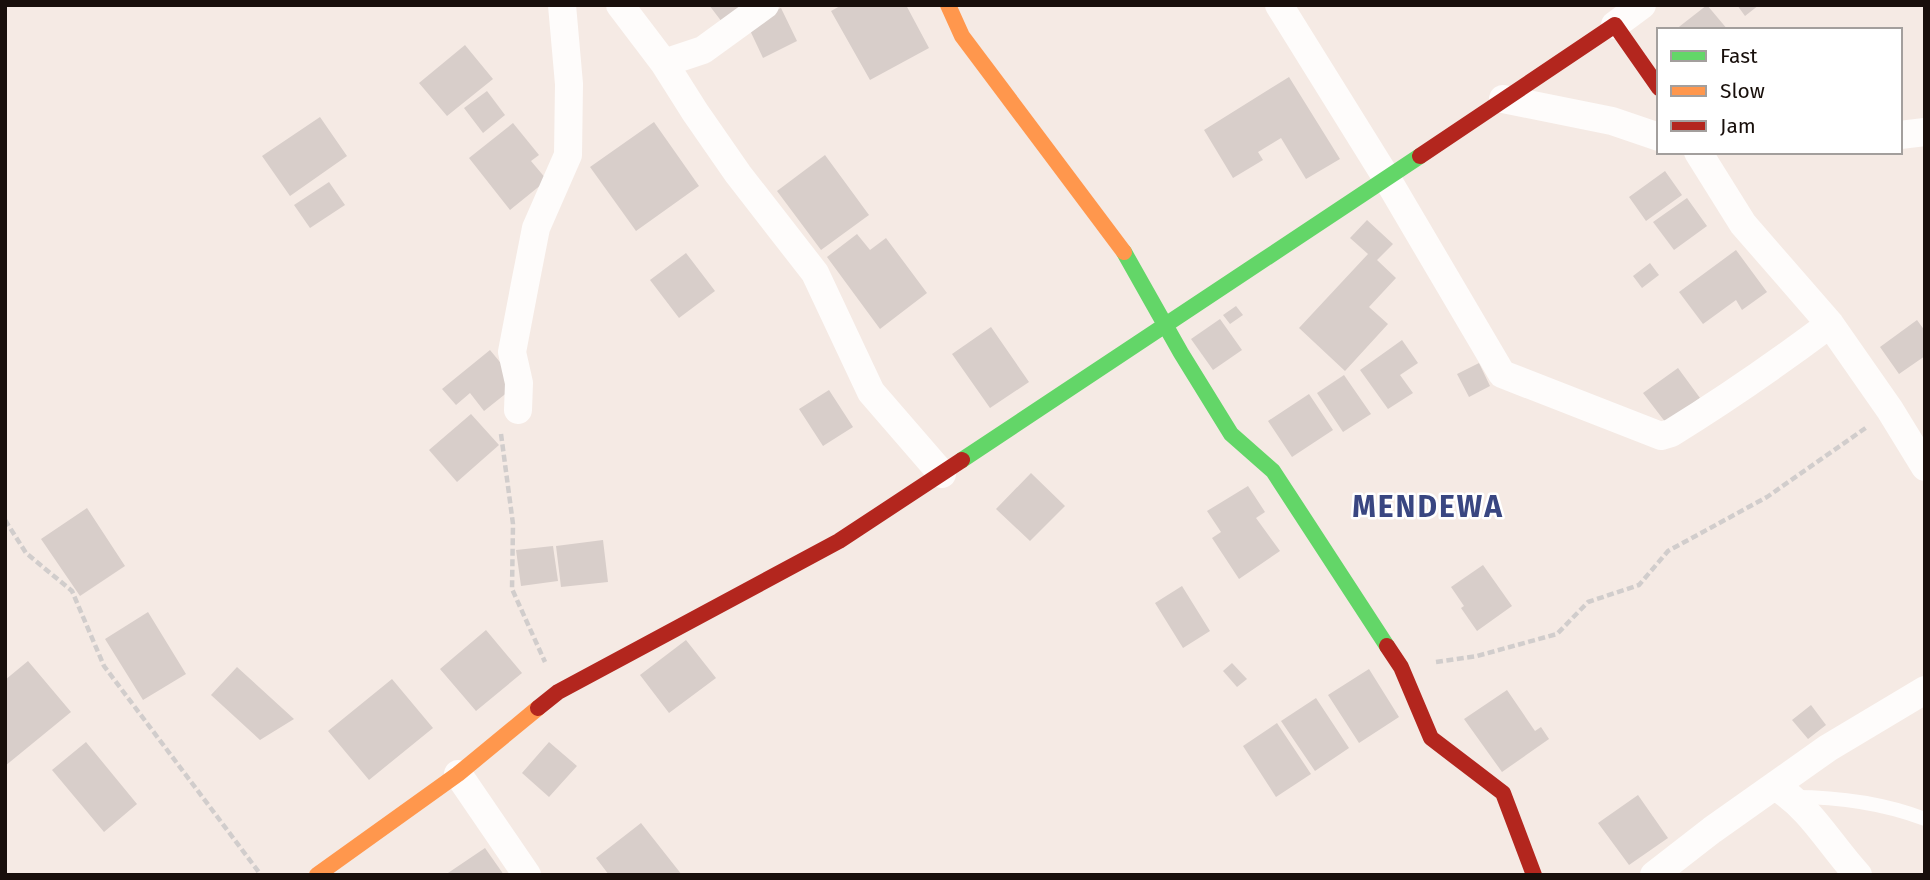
<svg xmlns="http://www.w3.org/2000/svg" width="1930" height="880" viewBox="0 0 1930 880" font-family="'Fira Sans',sans-serif">
	<style>
		.building { fill: #d8ceca }
		.lines { fill: none; stroke-linecap: round; stroke-linejoin: round }
		.path { stroke: #d1cdcc; stroke-width: 4.5; stroke-dasharray: 7 3.5; stroke-linecap: butt }
		.lane { stroke: #fefcfb; stroke-width: 14 }
		.street { stroke: #fefcfb; stroke-width: 28 }
		.fast { stroke: #63d668; stroke-width: 16 }
		.slow { stroke: #ff974d; stroke-width: 16 }
		.jam { stroke: #b3261e; stroke-width: 16 }
		.labels { text-anchor: middle; dominant-baseline: central; stroke-width: 5; stroke-linejoin: round; paint-order: stroke }
		.district-label { font-size: 30px; font-weight: bold; letter-spacing: 2px; fill: #394681; stroke: #fff }
	</style>
	<rect width="100%" height="100%" fill="#f5eae4"/>
	<path class="building" d="M709,5H752L725,26Z
		M842,5H906L929,48L870,80L831,11Z
		M1707,5L1728,30H1675Z
		M1737,5H1759L1745,16Z
		M781,8L797,41L763,58L747,24Z
		M465,45L493,79L447,116L419,83Z
		M1289,77L1340,159L1306,179L1281,138L1258,152L1263,160L1233,178L1204,130Z
		M487,91L505,115L483,133L464,108Z
		M320,117L347,156L290,196L262,156Z
		M654,122L699,186L636,231L590,167Z
		M513,123L539,155L531,161L547,180L510,210L469,158Z
		M825,155L869,215L821,250L777,191Z
		M1665,171L1682,195L1646,221L1629,197Z
		M329,182L345,205L310,228L294,205Z
		M1687,198L1707,226L1674,250L1653,222Z
		M1367,220L1393,244L1377,260L1396,278L1369,307L1388,324L1345,371L1299,328L1368,254L1350,238Z
		M857,234L870,250L886,238L927,293L880,329L827,257Z
		M1736,250L1767,292L1742,310L1736,300L1703,324L1679,292Z
		M686,253L715,291L679,318L650,280Z
		M1650,263L1659,275L1642,288L1633,276Z
		M1236,306L1243,315L1230,324L1223,315Z
		M1220,319L1242,350L1213,370L1191,339Z
		M1917,320L1925,331V356L1899,374L1880,347Z
		M991,327L1029,382L990,408L952,354Z
		M1402,340L1418,363L1400,375L1413,393L1388,409L1360,370Z
		M490,350L518,384L484,411L470,393L456,405L442,389Z
		M1479,363L1490,386L1469,397L1457,374Z
		M1678,368L1700,398L1666,423L1643,393Z
		M1344,375L1371,414L1343,432L1317,393Z
		M829,390L853,427L823,446L799,409Z
		M1309,394L1333,430L1292,457L1268,421Z
		M471,414L499,445L457,482L429,450Z
		M1031,473L1065,506L1030,541L996,509Z
		M1248,486L1265,512L1256,518L1280,551L1239,579L1212,538L1221,532L1207,511Z
		M87,508L125,566L80,596L41,539Z
		M603,540L608,582L561,587L556,546Z
		M553,546L558,581L521,586L516,550Z
		M1483,565L1512,606L1477,631L1461,608L1464,606L1451,587Z
		M1182,586L1210,631L1183,648L1155,603Z
		M148,612L186,674L143,700L105,639Z
		M486,630L522,673L476,711L440,669Z
		M686,640L716,678L669,713L640,675Z
		M28,661L71,712L5,766V680Z
		M1232,663L1247,679L1237,687L1223,671Z
		M237,667L294,719L260,740L211,695Z
		M1369,669L1399,717L1359,743L1328,695Z
		M392,679L433,728L369,780L328,731Z
		M1507,690L1535,731L1541,727L1549,739L1502,772L1464,719Z
		M1316,698L1349,748L1315,771L1281,721Z
		M1811,705L1826,725L1808,739L1792,720Z
		M1277,723L1311,774L1276,797L1243,746Z
		M86,742L137,804L104,832L52,770Z
		M549,742L577,766L549,797L522,773Z
		M1638,795L1668,838L1629,865L1598,823Z
		M641,823L682,875H609L596,858Z
		M485,848L504,875H445Z"/>
	<g class="lines">
		<path class="path" d="M501,434L513,524L512,589L545,662
			M5,520L26,553L72,591L104,666L261,875
			M1436,662L1477,656L1557,634L1588,602L1639,585L1668,551L1767,497L1867,427"/>
		<path class="lane" d="M1793,797C1838,797 1883,803 1925,819"/>
		<path class="street" d="M620,5L664,63L695,112L738,174L815,273L871,392L942,474
			M1279,5L1386,177L1502,374L1661,436L1671,433C1726,399 1778,363 1830,324
			M1615,25L1642,5
			M664,63L703,50L765,5
			M1503,99L1612,121L1659,137
			M1900,135L1925,132
			M1698,152L1743,224L1830,324L1890,410L1925,467
			M518,410L519,383L512,352L525,284L536,228L568,155L569,84L562,5
			M458,774L527,875
			M1776,787C1811,808 1830,845 1858,875
			M1654,875L1712,830L1828,748L1925,690"/>
		<path class="fast" d="M1124,252L1181,353L1231,434L1273,471L1387,646
			M962,460L1420,156"/>
		<path class="slow" d="M948,5L962,36L1124,252
			M317,875L458,774L538,708"/>
		<path class="jam" d="M1420,156L1615,25L1659,88
			M1387,646L1401,667L1431,738L1503,793L1534,875
			M538,708L558,692L839,541L962,460"/>
	</g>
	<g class="labels">
		<g class="district-label">
			<text x="1428" y="507">MENDEWA</text>
		</g>
	</g>
	<rect width="1930" height="880" fill="none" stroke="#180f0b" stroke-width="14"/>
	<rect x="1657" y="28" width="245" height="126" fill="#ffffff" stroke="#a39f9d" stroke-width="2"/>
	<rect x="1671" y="51" width="35" height="10" fill="#63d668" stroke="#a39f9d" stroke-width="2"/>
	<text x="1720" y="63" font-size="21" fill="#180f0b">Fast</text>
	<rect x="1671" y="86" width="35" height="10" fill="#ff974d" stroke="#a39f9d" stroke-width="2"/>
	<text x="1720" y="98" font-size="21" fill="#180f0b">Slow</text>
	<rect x="1671" y="121" width="35" height="10" fill="#b3261e" stroke="#a39f9d" stroke-width="2"/>
	<text x="1720" y="133" font-size="21" fill="#180f0b">Jam</text>
</svg>
